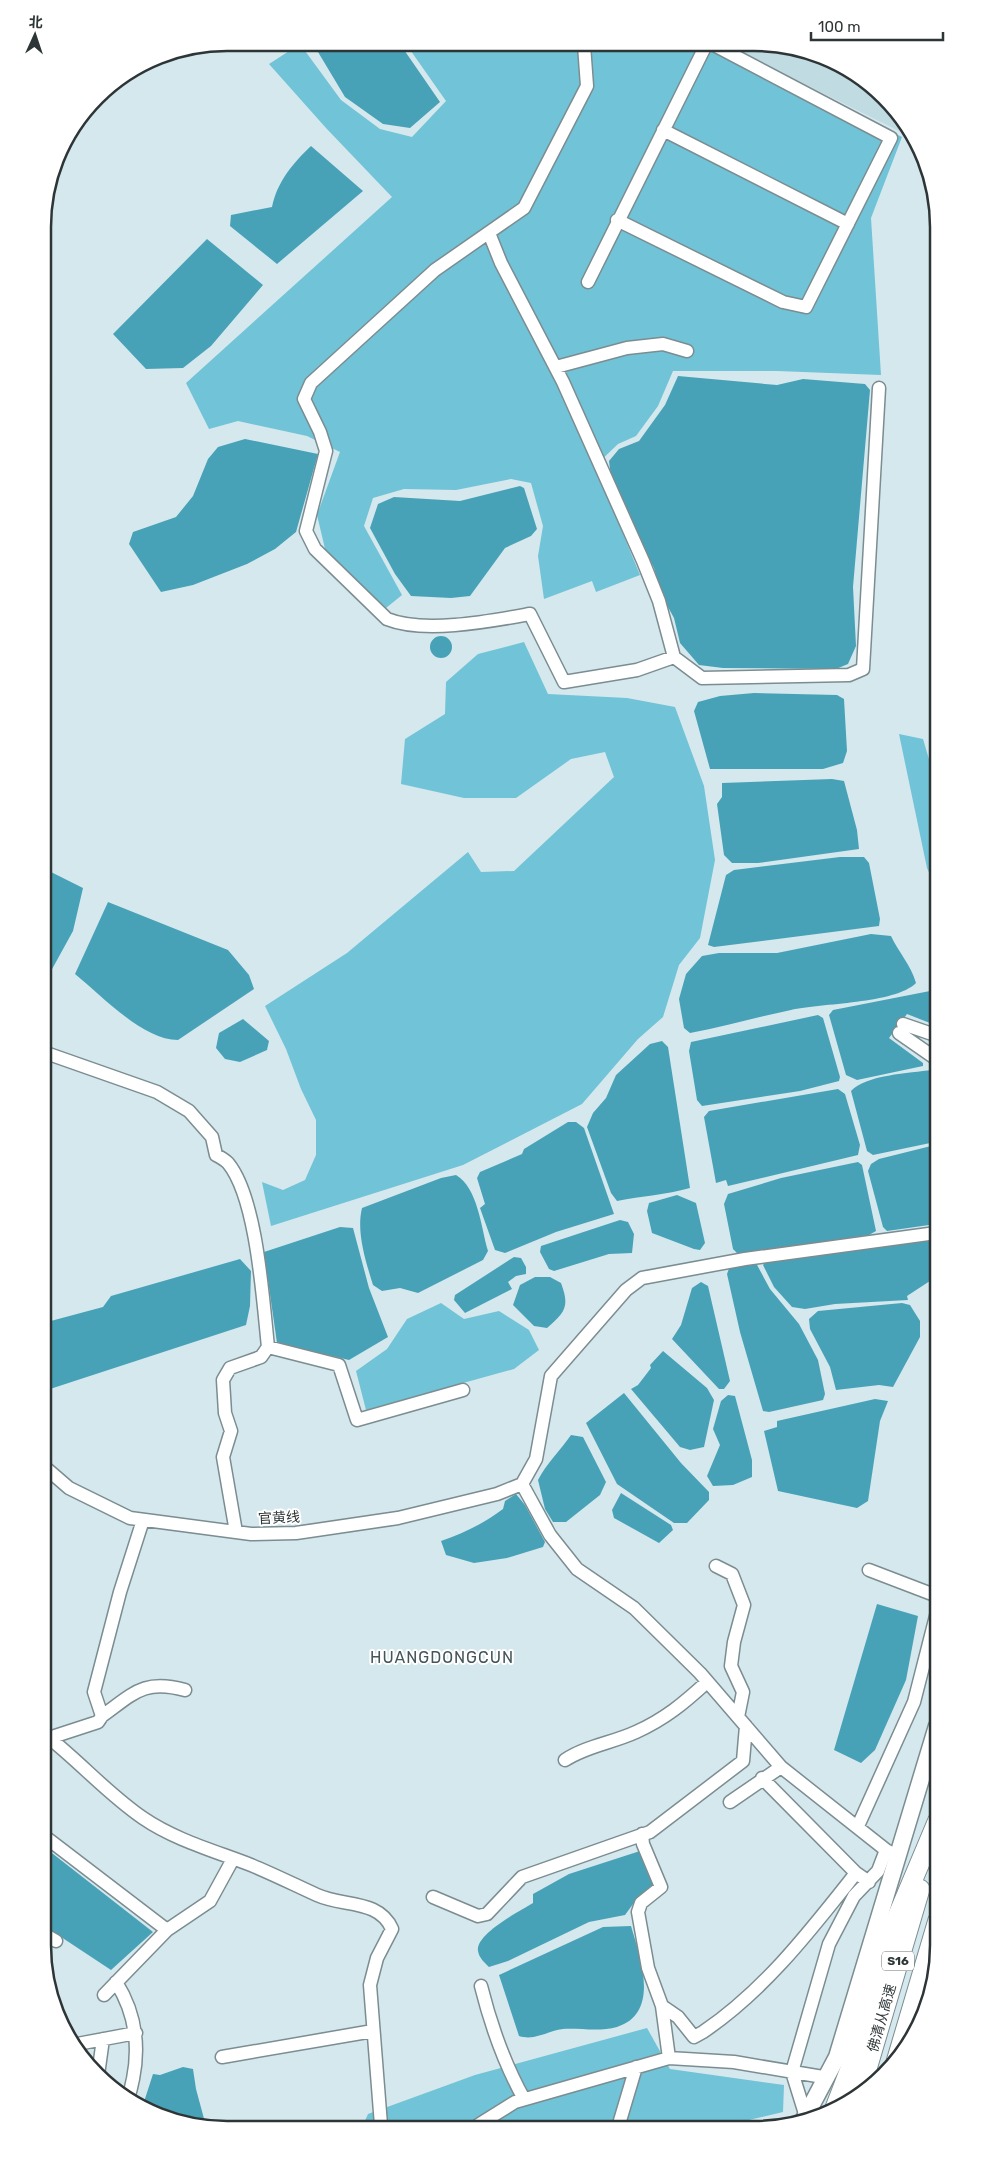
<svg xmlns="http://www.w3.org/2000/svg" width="981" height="2172" viewBox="0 0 981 2172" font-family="Rubik,'Noto Sans SC',sans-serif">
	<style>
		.built { fill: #c0dce2 }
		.green { fill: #71c3d7 }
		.water { fill: #48a2b7 }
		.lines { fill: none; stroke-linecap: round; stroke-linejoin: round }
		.minor-tunnel { stroke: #b4c4c9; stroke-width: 12; stroke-dasharray: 12 6; stroke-linecap: butt }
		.minor-casing { stroke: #7b8d91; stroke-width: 15 }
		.major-casing { stroke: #7b8d91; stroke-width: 19 }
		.highway-casing { stroke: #7b8d91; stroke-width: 21 }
		.minor { stroke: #fff; stroke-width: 12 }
		.major { stroke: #fff; stroke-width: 16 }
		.highway { stroke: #fff; stroke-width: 19 }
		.labels { text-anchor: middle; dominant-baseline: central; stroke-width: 4; stroke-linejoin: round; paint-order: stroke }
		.shield { fill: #fff; stroke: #6d7273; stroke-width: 1 }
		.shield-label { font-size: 12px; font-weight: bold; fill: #2e3537 }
		.street-label { font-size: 14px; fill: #2e3537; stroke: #fff }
		.quarter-label { font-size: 16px; letter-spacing: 1px; fill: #455559; stroke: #fff }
		.rim { fill: none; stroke: #2e3537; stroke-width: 2.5 }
	</style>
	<rect width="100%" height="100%" fill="#d5e8ed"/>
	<path class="built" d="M728,46H790L836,62L876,88L905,122L901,132Z"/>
	<path class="green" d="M300,44L341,100L380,129L412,137L446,101L406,44L723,46L902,137L871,218L881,375L777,371H673L658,406L636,436L618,444L595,466L640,575L596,592L592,581L544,599L538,556L543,526L531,483L511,479L456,490L404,489L373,498L364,526L402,595L386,608L326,553L317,515L340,452L307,436L238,421L209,429L186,383L392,197L326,128L269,64Z
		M524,642L548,694L627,698L675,707L704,786L715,860L700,938L679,965L663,1017L638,1039L582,1104L463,1165L271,1226L262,1182L283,1190L305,1180L316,1155V1120L301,1089L286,1049L265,1006L347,953L468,852L481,872L514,871L614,777L605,752L571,759L516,798H464L401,784L405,739L445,714L446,682L478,654Z
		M899,734L923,739L934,776V884L927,868Z
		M441,1303L464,1319L499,1311L529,1330L539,1350L514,1369L366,1410L356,1371L387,1349L407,1319Z
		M647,2028L670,2069L784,2085L783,2112L736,2123L363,2125L368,2114L475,2075Z"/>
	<path class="water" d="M323,43L400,44L440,102L410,128L383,124L345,97L318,52Z
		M311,146L363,191L277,264L230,226L231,215L272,207C277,182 293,163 311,146Z
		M207,239L263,285L211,346L183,368L146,369L113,334Z
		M678,376L777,385L803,379L865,384L870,390L853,587L856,646L848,664L836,669L723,668L699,665L680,643L674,618L662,596L654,568L612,485L609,461L619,449L639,441L665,405Z
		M245,439L318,454L296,532L275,549L247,564L193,585L161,592L129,544L133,532L176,517L193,496L208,459L218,447Z
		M520,486L524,488L537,529L531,536L505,548L470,596L451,598L411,596L395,574L370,528L378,504L394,497L460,501Z
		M430 647a11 11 0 1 1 22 0a11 11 0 1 1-22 0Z
		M754,693L837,695L844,699L847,751L843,763L823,769H710L694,711L698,702L720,696Z
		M832,779L844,781L857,830L859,849L758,863H732L724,855L717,804L722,797V783Z
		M840,857H864L869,863L880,919L879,926L714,947L708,945L726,875L734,870Z
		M45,869L83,888L73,931L51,971L45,969Z
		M108,902L228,950L249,975L254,989L178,1040C143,1040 102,996 75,974Z
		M871,934L891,936C899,953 911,965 916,983C895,1004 821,1003 791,1010C757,1017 724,1027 690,1033L684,1028L679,999L686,974L702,956L719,953H777Z
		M930,991L935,999V1025L907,1014L889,1038L923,1063V1066L857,1080L846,1075L829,1015L833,1010Z
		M818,1015L823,1018L840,1077L839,1081L800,1091L702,1106L697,1100L689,1051L691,1042Z
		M243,1019L269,1041L267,1050L240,1062L225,1059L216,1048L219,1033Z
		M662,1041L668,1047L690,1188C666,1195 642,1196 617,1201L611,1193L587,1127L593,1113L606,1098L616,1075L650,1044Z
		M932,1070L935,1072V1142L873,1155L867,1151L851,1091C865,1075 910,1073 932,1070Z
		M838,1089L845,1094L860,1145L858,1155L728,1186L726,1180L716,1183L704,1117L709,1111Z
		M568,1122H576L584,1128L614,1214L556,1232L505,1253L495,1250L480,1208L485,1204L477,1178L480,1172L522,1154L524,1149Z
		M935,1145L936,1224L887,1231L883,1227L868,1171L871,1164L879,1159Z
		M858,1162L862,1165L876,1231L869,1235L738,1254L733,1249L724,1204L728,1194L781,1178Z
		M456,1175C478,1188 481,1227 488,1251L483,1260L418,1293L400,1288L382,1291L373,1285C366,1262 356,1232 362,1208L441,1178Z
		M677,1195L696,1203L705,1243L700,1250L694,1249L652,1233L647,1211L649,1203Z
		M620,1220L628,1222L634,1234L632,1253L609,1254L554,1271L549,1269L540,1252L541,1246Z
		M340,1227L353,1228L369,1288L388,1337L349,1360L277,1343L264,1252Z
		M936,1235V1277L907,1296L908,1300L835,1304L805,1309L792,1307L774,1287L763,1265L768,1259Z
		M514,1257L521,1258L526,1267V1274L516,1276L508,1282L512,1289L465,1313L454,1300L455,1295Z
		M240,1259L251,1271L250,1306L246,1325L47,1390V1322L103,1307L111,1296Z
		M756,1263L770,1289L799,1324L818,1360L825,1394L823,1400L769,1412L763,1411L740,1332L727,1274L730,1266Z
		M535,1277H550L561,1283C570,1307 565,1312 547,1328L534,1326L513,1305L520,1285Z
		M701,1282L708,1286L730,1381L724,1389H719L672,1339L681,1325L692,1288Z
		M902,1303L910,1305L920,1321V1337L893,1387L879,1385L836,1390L830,1367L810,1329L809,1319L818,1311Z
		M663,1351L707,1388L714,1400L704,1447L690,1450L680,1447L631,1389L638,1385L651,1368L650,1365Z
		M624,1393L681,1463L709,1492V1500L687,1523H674L617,1484L586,1423Z
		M728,1395L735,1396L752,1460V1477L733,1485L713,1486L707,1476L720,1445L713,1429L721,1401Z
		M875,1399L888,1401L880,1421L868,1501L857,1508L778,1491L764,1431L777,1427V1421Z
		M571,1435L583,1437L606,1482L600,1495L566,1522H553L545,1509L538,1480C546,1464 560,1451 571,1435Z
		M621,1493L671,1525L673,1530L659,1543L614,1518L612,1510Z
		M516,1494L525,1505L545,1542L543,1547L507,1558L474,1563L446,1555L441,1541C464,1533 483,1524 503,1509L505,1501Z
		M877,1604L918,1616L906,1680L875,1750L861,1763L834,1750Z
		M48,1850L153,1932L111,1970L49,1929Z
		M640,1851L655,1884L636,1900L625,1915L589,1922L508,1961L489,1967C485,1963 479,1958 478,1951C475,1934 520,1911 533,1903V1894L569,1874Z
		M631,1926C640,1957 661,2013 617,2027C600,2032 580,2028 563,2029C547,2031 535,2041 519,2036L499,1975L603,1927Z
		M183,2067L193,2069L196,2089L206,2126H191L142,2108L153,2074L160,2075Z"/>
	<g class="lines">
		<path class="minor-tunnel" d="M895,1855L938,1867"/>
		<defs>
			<path id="minor" d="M584,45L587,86L524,208L435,270L311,383L304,399L320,432L326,451L306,531L315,549L387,619C424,634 491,621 530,614L564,682L637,670L674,657L702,678L849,675L863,669L879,388
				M663,130L848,224
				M617,220L783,302L806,307L891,138L716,46
				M489,233L501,263L563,382L643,561L659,601L674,657
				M588,282L706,45
				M556,367L627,348L663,344L687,351
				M903,1024L935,1035
				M899,1033L935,1058
				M46,1053L157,1092L189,1111L212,1137L216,1155C220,1157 225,1160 228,1163C257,1198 263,1301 268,1347L261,1357L230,1368L223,1380L225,1413L231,1431L223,1457L236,1532
				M268,1347L339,1365L357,1420L463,1390
				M47,1469L69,1488L130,1518L251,1534L296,1533L398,1518L497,1494L522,1484
				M522,1484L536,1459L551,1376L626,1290L642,1278L745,1259L936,1233
				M522,1484L550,1535L577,1569L634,1608L700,1673L781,1767L886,1850L895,1855
				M716,1566L732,1574L744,1605L734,1642L731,1666L743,1692L738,1717
				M869,1570L937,1596
				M102,1716C134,1693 144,1679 185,1690
				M48,1737C81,1763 109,1795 143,1818C175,1840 215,1851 251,1865C273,1874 295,1885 317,1895C343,1907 379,1899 392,1929L377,1958L370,1985L381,2125
				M49,1738L98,1722L102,1716L94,1692L120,1592L143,1520
				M565,1760C586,1746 612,1743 636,1732C665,1719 684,1703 707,1682
				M762,1778L856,1873
				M730,1802L781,1767
				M858,1826L914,1702L937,1612
				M642,1834L643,1844L661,1887L641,1903L638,1912L648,1968L662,2006L669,2058
				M48,1839L167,1930
				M433,1897L478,1916L487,1914L522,1877L650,1832L743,1761L746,1726
				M49,1937L56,1941
				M116,1982C135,2012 140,2044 133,2079C131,2086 131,2093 127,2098
				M481,1986C491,2026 504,2063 524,2099
				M104,1995L167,1930L210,1901L233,1859
				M662,2006L678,2017L694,2037L703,2032C765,1990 810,1931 856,1873L869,1882
				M72,2045L136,2033
				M222,2057L373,2031
				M98,2075L103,2039
				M806,2117L792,2072L829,1944L854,1896L878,1871L886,1850
				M619,2124L636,2067
				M478,2125L515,2102L669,2058L734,2062L823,2077"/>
			<path id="major" d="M802,2123L837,2057L937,1726"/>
			<path id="highway" d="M896,2062L938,1920
				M859,2096L920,1889
				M835,2108L850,2069L895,1922L938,1820"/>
		</defs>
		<use href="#minor" class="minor-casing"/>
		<use href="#major" class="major-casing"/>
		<use href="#highway" class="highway-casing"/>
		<use href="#minor" class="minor"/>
		<use href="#major" class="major"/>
		<use href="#highway" class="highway"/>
	</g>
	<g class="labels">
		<rect class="shield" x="882" y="1951.5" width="32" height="19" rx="4"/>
		<g class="shield-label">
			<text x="898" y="1961">S16</text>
		</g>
		<g class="street-label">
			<text transform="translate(279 1518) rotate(-3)">官黄线</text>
			<text transform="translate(882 2018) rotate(-74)">佛清从高速</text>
		</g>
		<g class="quarter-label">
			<text x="442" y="1657">HUANGDONGCUN</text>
		</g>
	</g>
	<path d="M0 0H981V2172H0ZM227 51H754A176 176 0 0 1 930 227V1945A176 176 0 0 1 754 2121H227A176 176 0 0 1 51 1945V227A176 176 0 0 1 227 51Z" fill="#fff" fill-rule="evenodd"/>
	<path class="rim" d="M227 51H754A176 176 0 0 1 930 227V1945A176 176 0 0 1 754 2121H227A176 176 0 0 1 51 1945V227A176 176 0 0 1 227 51Z"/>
	<g transform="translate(35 35) rotate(3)" stroke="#ffffff" stroke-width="4" paint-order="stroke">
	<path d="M0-4L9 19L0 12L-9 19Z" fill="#2e3537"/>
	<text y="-8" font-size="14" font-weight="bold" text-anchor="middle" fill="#2e3537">北</text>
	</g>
	<path d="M811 32v8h132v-8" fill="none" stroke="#2e3537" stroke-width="2.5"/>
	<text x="818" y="32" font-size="15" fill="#2e3537" stroke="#ffffff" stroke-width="4" paint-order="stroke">100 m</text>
</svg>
